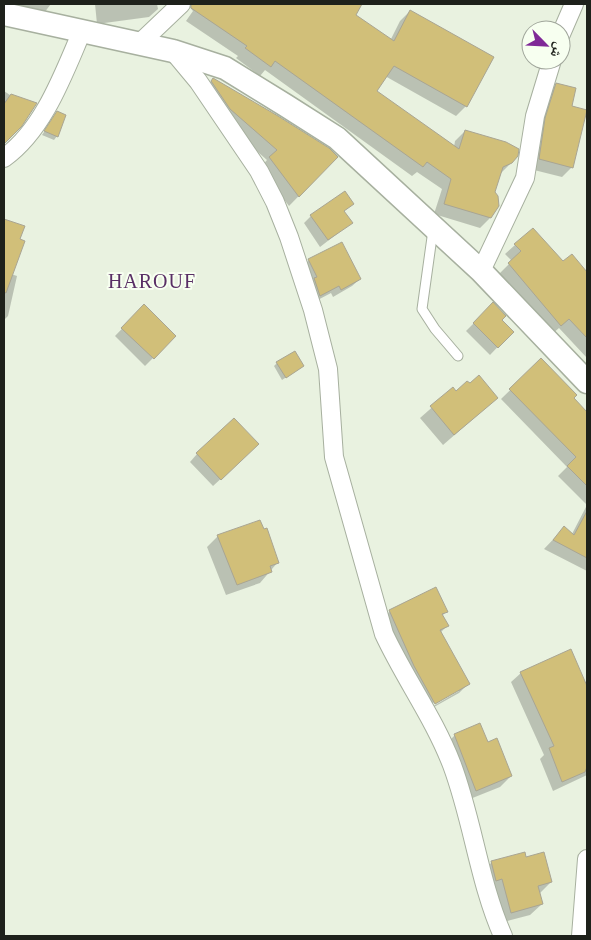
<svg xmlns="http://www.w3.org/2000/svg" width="591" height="940" viewBox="0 0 591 940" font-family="'Times New Roman','Noto Naskh Arabic',serif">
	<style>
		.shadow { fill: #0003; fill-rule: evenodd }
		.building { fill: #d1bf79; stroke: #a9a593 }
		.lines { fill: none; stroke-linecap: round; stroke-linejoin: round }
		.service-casing { stroke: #a7b09f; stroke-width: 11 }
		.minor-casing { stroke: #a7b09f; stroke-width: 20 }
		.tertiary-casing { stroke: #a7b09f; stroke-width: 25 }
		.service { stroke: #fff; stroke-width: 9 }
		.minor { stroke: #fff; stroke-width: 18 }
		.tertiary { stroke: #fff; stroke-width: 22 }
		.labels { text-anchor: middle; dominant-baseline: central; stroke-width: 4; stroke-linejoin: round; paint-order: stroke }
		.quarter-label { font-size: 20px; letter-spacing: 1px; fill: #592f65; stroke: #f7fff0 }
	</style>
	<rect width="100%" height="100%" fill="#e9f2e0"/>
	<path class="shadow" d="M10,4H51L40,18L8,8Z
		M95,4H157L158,9L149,17L97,24Z
		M187,4H360L354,15L390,41L400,21L410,11L466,106L456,116L385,76L375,91L454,147L455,141L465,131L511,163L501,173L494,193L490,218L480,228L434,214L442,189L417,172L412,176L265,70L260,76L236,58L238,56L186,21L193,11Z
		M213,79L337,157L289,206L260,168L267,160L220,119L203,90Z
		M556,84L570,107L572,167L562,177L530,169L547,94Z
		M4,91L10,95L21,125L4,143Z
		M57,113V136L54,140L42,135Z
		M352,204L343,212L351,223L320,247L304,223L311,216Z
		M4,220L23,227L11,274L17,276L8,316L4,320Z
		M515,245L563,263L572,256L587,274V358L559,328L551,335L499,274L512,261L505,254Z
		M309,260L360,279L352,286L333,297L331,293L312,303L302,268Z
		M493,304L500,320L512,332L490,355L466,331Z
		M144,306L175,336L145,366L115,336Z
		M541,360L587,414V571L544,549L564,528L572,534L587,505L558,476L567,467L501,399Z
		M277,363L303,366L282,380L274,366Z
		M453,389L456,392L497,398L443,445L420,418Z
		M250,452L213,486L190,462L197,454Z
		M218,536L278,562L260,583L226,595L207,547Z
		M390,611L446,612L442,616L447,626L440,633L468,684L459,693L425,712L381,621ZM459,689V691L430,708L429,705Z
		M570,650L587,689V703L583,707L587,717V775L553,791L540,759L544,755L511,682L521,673Z
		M455,735L487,744L511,776L500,787L465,801L444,746Z
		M525,858L551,882L540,893L542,904L530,915L500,923L481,873L492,862Z"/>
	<path class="building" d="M191,4H362L356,15L394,41L410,10L494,57L467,107L394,66L377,91L459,149L465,130L506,142L519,149L518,156L512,163L503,167L495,192L498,196L499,206L491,218L444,204L451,179L427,162L423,167L275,61L271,67L245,48L247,46L191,8Z
		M213,78L278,116L329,148L338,157L299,197L269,157L277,150L230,109L211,81Z
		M556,83L576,88L572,106L587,110L573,168L539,159L545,118Z
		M11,94L37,103L22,126L4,144V104Z
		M57,111L66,115L58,137L44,131Z
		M345,191L354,204L344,211L353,223L328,240L310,215Z
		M4,219L25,226L20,239L25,241L6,293L4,292Z
		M533,228L563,261L572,254L587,272V338L569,319L561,326L508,263L521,251L514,244Z
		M342,242L361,279L341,290L339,286L320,296L314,278L317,277L308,259Z
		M493,302L506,316L502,320L514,332L498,348L473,323Z
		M144,304L176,336L154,359L121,328Z
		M295,351L304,366L286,378L276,362Z
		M541,358L577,395L574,398L587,412V486L567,466L576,457L509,389Z
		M479,375L498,398L454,435L430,406L453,387L456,391L467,381L470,383Z
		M234,418L259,444L221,480L196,453Z
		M587,511V558L553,540L564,526L574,535Z
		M260,520L264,529L267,528L279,563L270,566L272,572L237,585L217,535Z
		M436,587L448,612L442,614L449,626L440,630L470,684L435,704L414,666L389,610Z
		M571,649L587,686V767L585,772L562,782L549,748L554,746L520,672Z
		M480,723L488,742L497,738L512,776L476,791L454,734Z
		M525,852L526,857L544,852L552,882L538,886L543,904L511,913L502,879L496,881L491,861Z"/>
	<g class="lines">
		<defs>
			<path id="service" d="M433,230L422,309L435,329L458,356"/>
			<path id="minor" d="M561,34L574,4
				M140,43L181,4
				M173,51L198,81L259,171L275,202L289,237L313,310L328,369L334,457L384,634C405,679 434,718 452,765C473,821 479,882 503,936
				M4,158C44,129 63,75 82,31
				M481,271L525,178L535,116L552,60
				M581,936L587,859"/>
			<path id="tertiary" d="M4,14L173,51L225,68L285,105L337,138L481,271L587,382"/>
		</defs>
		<use href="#service" class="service-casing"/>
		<use href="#minor" class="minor-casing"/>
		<use href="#tertiary" class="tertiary-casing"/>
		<use href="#service" class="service"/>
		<use href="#minor" class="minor"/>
		<use href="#tertiary" class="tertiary"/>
	</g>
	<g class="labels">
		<g class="quarter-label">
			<text x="152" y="281">HAROUF</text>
		</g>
	</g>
	<rect width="591" height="940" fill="none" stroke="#1e211b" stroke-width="10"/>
	<g transform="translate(546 45) rotate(114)"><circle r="24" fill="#f7fff0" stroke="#a0a69b"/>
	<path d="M0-4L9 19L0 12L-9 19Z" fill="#7f2897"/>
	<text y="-8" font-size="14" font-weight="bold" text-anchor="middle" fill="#1e211b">ش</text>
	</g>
</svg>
